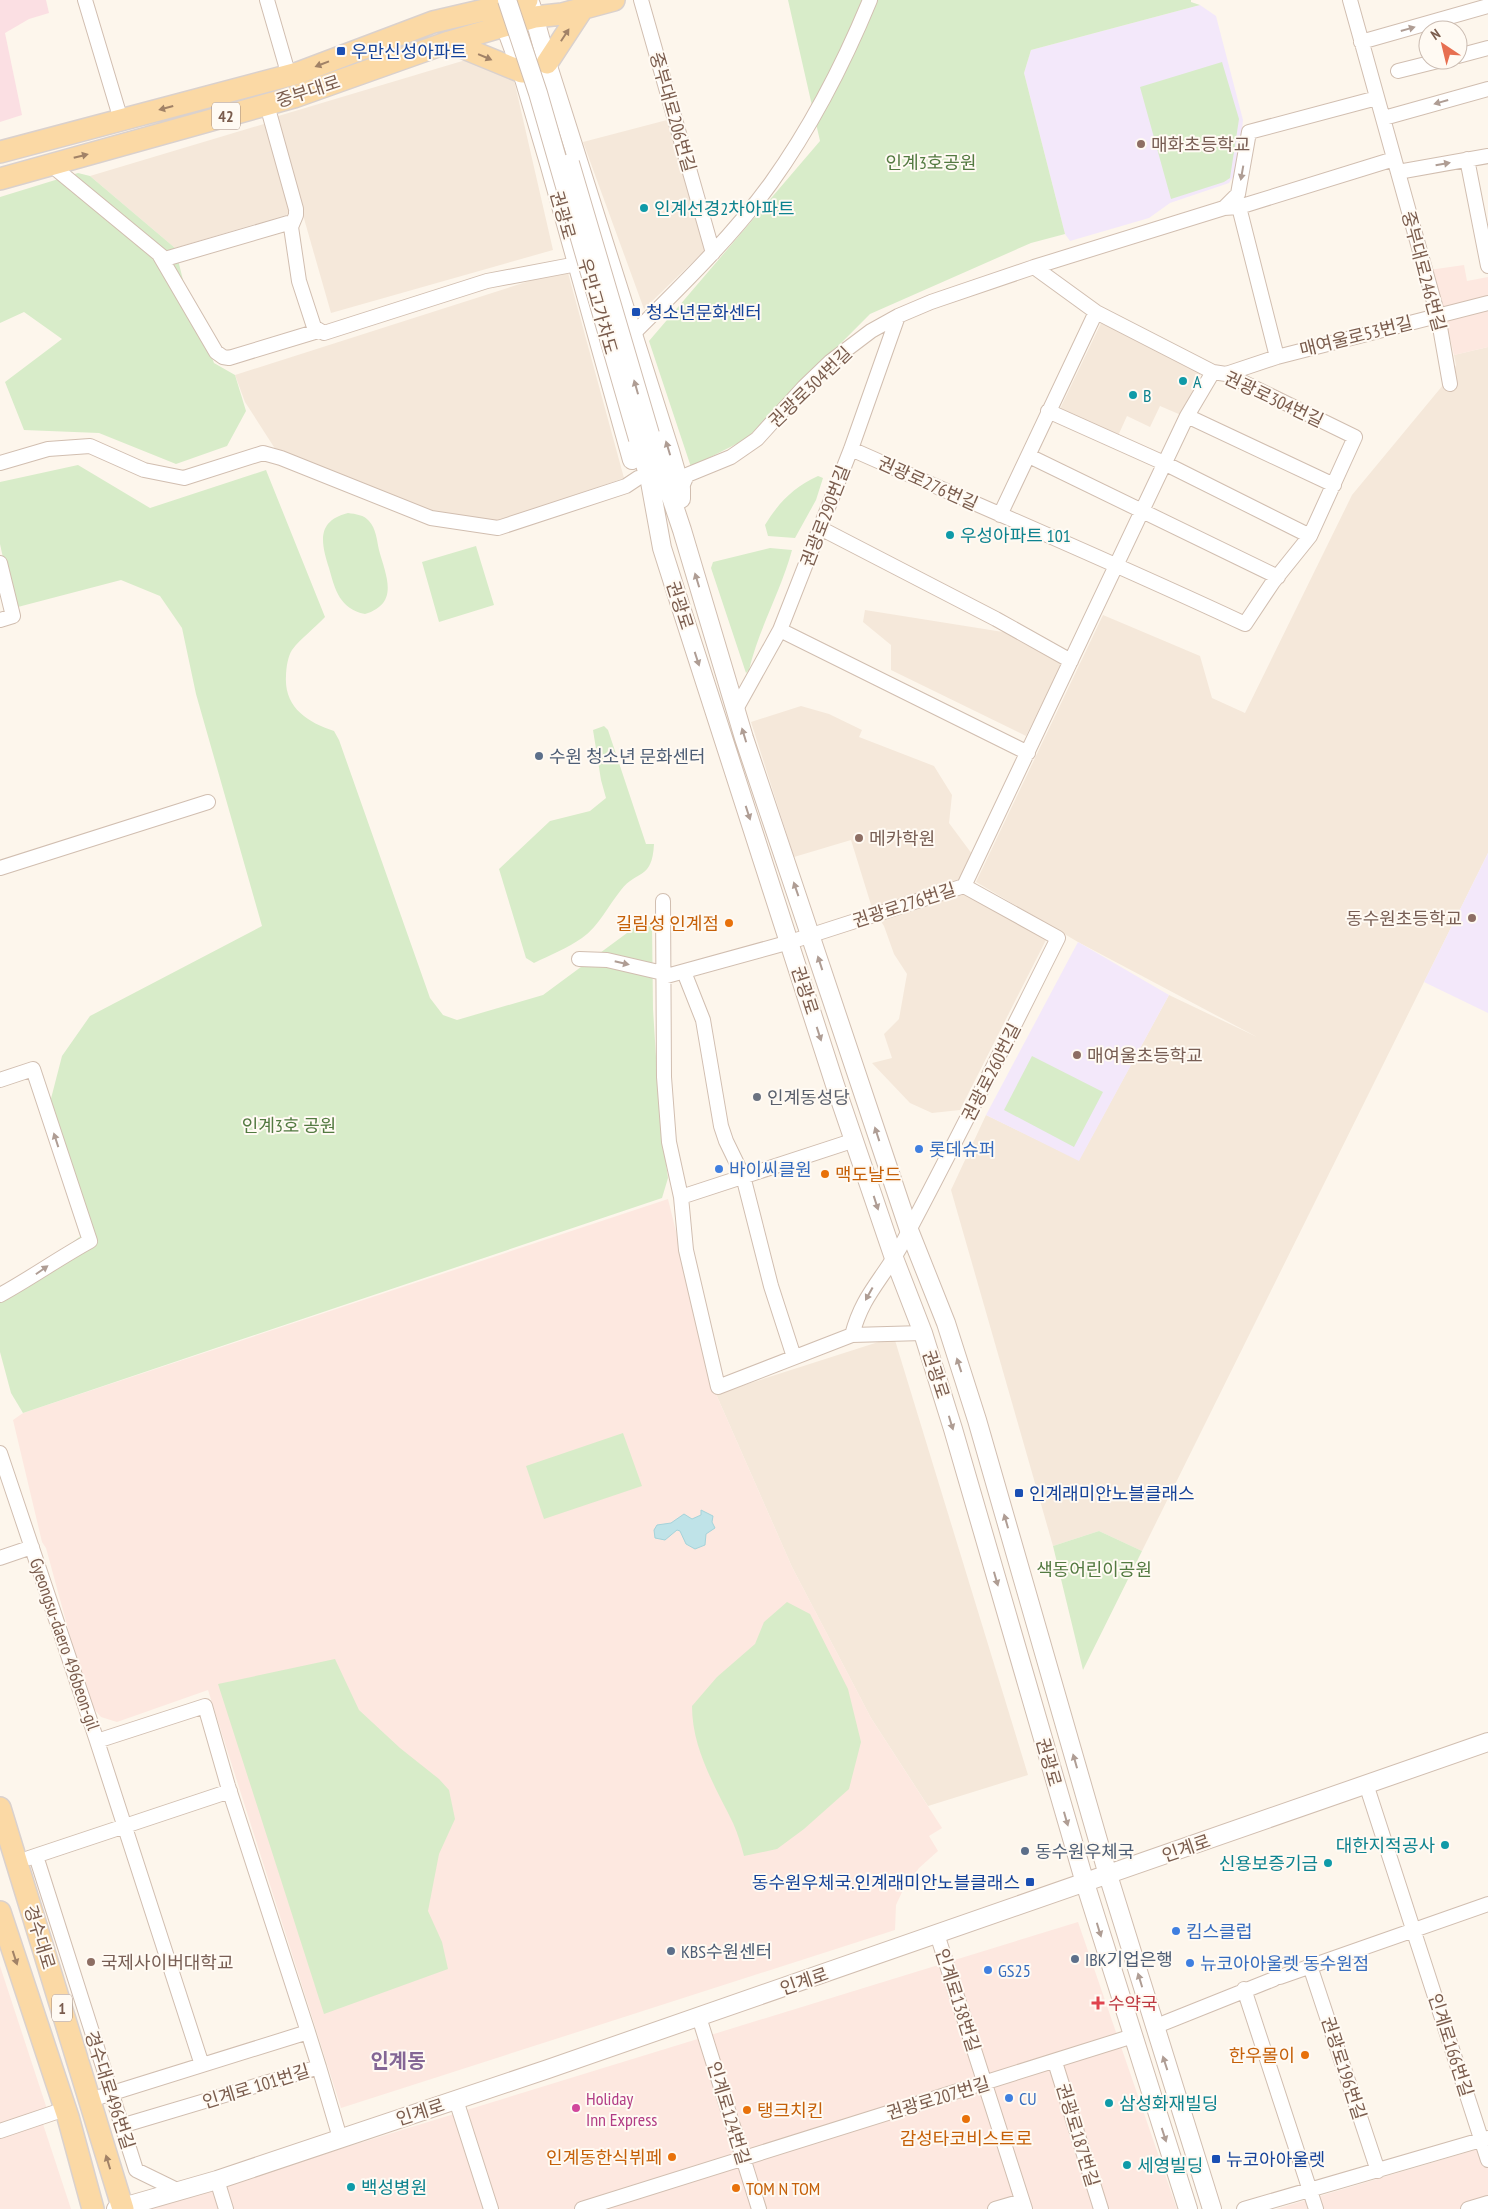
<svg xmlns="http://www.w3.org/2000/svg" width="1488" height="2209" viewBox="0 0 1488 2209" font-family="'PT Sans Narrow','Noto Sans KR',sans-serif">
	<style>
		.residential { fill: #f5e8da }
		.commercial { fill: #fde8e0 }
		.education { fill: #f3e8fa }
		.medical { fill: #fbdfe3 }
		.green { fill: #d8ecc9 }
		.water { fill: #bfe3e8; stroke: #a5d3da }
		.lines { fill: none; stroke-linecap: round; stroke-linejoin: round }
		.minor-casing { stroke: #d1beb0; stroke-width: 16 }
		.tertiary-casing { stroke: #d1beb0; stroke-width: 20 }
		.primary-casing { stroke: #dad1cd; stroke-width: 24 }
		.minor { stroke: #fff; stroke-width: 14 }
		.tertiary { stroke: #fff; stroke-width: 18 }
		.primary { stroke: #fbd9a5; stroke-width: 21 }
		.tertiary-bridge-casing { stroke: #d1beb0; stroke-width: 20; stroke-linecap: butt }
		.tertiary-bridge { stroke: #fff; stroke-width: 18 }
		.oneway { fill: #af9d94 }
		.oneway2 { fill: #a18267 }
		.transit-dot { fill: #1a4fb4; stroke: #fffaf3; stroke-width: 2 }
		.education-dot { fill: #8d6e63; stroke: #fffaf3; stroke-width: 2 }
		.culture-dot { fill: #0f9aa8; stroke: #fffaf3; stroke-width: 2 }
		.service-dot { fill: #5c6f8a; stroke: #fffaf3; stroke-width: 2 }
		.food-dot { fill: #e8710a; stroke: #fffaf3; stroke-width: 2 }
		.worship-dot { fill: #6b7280; stroke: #fffaf3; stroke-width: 2 }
		.shop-dot { fill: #3f7fe0; stroke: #fffaf3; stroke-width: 2 }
		.health-dot { fill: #e0444e; stroke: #fffaf3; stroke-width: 2 }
		.hotel-dot { fill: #d1479c; stroke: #fffaf3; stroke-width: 2 }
		.labels { text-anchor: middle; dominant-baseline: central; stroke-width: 4; stroke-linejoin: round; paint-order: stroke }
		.shield { fill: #fffaf3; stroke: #a28b7f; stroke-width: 1 }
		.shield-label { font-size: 16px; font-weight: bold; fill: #7a5c4d }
		.transit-label { font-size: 18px; fill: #164399; stroke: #fffaf3; text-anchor: start }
		.street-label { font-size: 18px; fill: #7a5c4d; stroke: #fffaf3 }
		.education-label { font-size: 18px; fill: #785e54; stroke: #fffaf3; text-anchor: start }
		.park-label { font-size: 18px; fill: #537a41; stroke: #fffaf3 }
		.culture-label { font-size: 18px; fill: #0d838f; stroke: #fffaf3; text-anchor: start }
		.service-label { font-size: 18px; fill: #4e5e75; stroke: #fffaf3; text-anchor: start }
		.food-label { font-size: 18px; fill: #c56008; stroke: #fffaf3; text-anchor: end }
		.worship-label { font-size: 18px; fill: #5b616d; stroke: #fffaf3; text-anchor: start }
		.shop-label { font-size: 18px; fill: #366cbe; stroke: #fffaf3; text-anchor: start }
		.health-label { font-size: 18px; fill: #be3a42; stroke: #fffaf3; text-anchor: start }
		.hotel-label { font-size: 18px; fill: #b23c85; stroke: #fffaf3; text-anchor: start }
		.quarter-label { font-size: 20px; font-weight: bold; fill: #846695; stroke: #fffaf3 }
	</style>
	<rect width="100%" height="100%" fill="#fdf6ec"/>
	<path class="residential" d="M469,59L514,80L553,250L331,313L275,117Z
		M667,120L705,250L644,309L583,142Z
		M267,123L289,197V214L175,248L90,176Z
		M567,269L624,478L498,522L431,518L281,458L245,402L235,375Z
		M1101,323L1202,371L1181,415L1160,406L1150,427L1127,416L1117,438L1059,411Z
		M1488,347V853L1142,1551L1099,1531L1053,1546L951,1190L986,1115L1079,1160L1169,995L1257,1037L1078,942L976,882L1103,615L1200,656L1212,698L1245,713L1352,495L1453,373L1456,365L1454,355Z
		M865,610L1003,632L1063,662L1026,736L891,670V645L863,622Z
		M801,706L829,714L862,730L859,737L934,766L952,795L949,823L972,854L959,880L964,893L1046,940L960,1110L932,1113L910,1103L872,1063L892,1058L884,1034L899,1019L907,974L894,954L884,926L872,908L851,840L794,857L751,722Z
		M894,1337L1028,1775L928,1806L871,1718L792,1567L716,1394Z"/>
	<path class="commercial" d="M1464,265L1467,281L1488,277V347L1454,355L1443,309L1429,270Z
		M668,1199L716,1394L792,1567L871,1718L942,1828L929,1836L938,1851L919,1868L902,1892L896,1905L895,1930L341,2108L208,1690L117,1722L101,1717L88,1702L46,1548L42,1542L13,1420L23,1413Z
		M1078,1922L1177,2209H145Z
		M0,1966L47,2109L0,2125Z
		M42,2121L71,2209H0V2136Z
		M1488,2146V2209H1276Z"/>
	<path class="education" d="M1200,5L1216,16L1243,120L1238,169L1229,183L1170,203L1149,218L1070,241L1065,234L1024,73L1031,50Z
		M1488,853V1013L1424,982Z
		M1078,942L1169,995L1079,1161L986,1115Z"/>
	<path class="medical" d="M0,0H46L49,13L29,19L5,33L22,115L0,122Z"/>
	<path class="green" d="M788,0H1191V2L1200,5L1031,50L1024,73L1065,234L1031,243L870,314L746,439L691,467L649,341L820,141Z
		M1222,62L1239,119L1230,178L1224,182L1171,199L1140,87Z
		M78,173L90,176L175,248L184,284L214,363L235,375L246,411L227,446L176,464L99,433L24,430L5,382L62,339L24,312L0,323V197Z
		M78,465L150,508L266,470L325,617C315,628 301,638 292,650C288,656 286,668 286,676C284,707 307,722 334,731L339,740L430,998L443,1015L457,1020L543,995L646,919L652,922L653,1009L660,1121L668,1178L662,1198L23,1413L11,1393L0,1352V1297L86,1232L46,1118L62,1056L90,1016L262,926L196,694L182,628L160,596L121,580L14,608L0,544V482Z
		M818,476L823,478L816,500L795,538L768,536L765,525C779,502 794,487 818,476Z
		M348,513C356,514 364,515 369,521C376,528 377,541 379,550C386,576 400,603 365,614C340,609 335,590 329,568C321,543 316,521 348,513Z
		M476,546L494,605L439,622L422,562Z
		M770,548L792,550C781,591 759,628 749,670L746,673L711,568L713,562Z
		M604,726L608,730L646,844H654C652,881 637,869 621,890C608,906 599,926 582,938C568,948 550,955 534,963L526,958L499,869L550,821L590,811L606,798L601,780L593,730Z
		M1032,1056L1103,1092L1074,1147L1004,1110Z
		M623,1433L642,1486L544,1519L526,1466Z
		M1099,1531L1142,1551L1083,1670L1053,1546Z
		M787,1602L810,1614L848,1689L861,1742L849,1789L804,1829L777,1849L744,1856C741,1845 738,1834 733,1823C715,1786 692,1749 692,1706L717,1677L755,1644L764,1622Z
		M335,1659L359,1710L400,1748L439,1779L449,1790L455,1819L439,1854L428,1911L442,1942L448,1969L324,2014L218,1684Z"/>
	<path class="water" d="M701,1510L713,1516L712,1522L715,1528L706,1534L705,1545L695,1549L686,1544L680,1531L677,1530L665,1540L655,1538L654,1530L657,1525L671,1523L684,1514L692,1519L701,1515Z"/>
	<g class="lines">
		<defs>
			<path id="minor" d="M85,0L121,120
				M267,0L289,76
				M641,0L713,253
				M1350,0L1438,316L1450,384
				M1361,42L1488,6
				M1458,56L1488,48
				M1398,71L1442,60
				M267,105L296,209V215L291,227
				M1384,118L1488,89
				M1467,159L1488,266
				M50,164L165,259L288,223L291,227L299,281L314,327L324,333L487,281L577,264
				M1398,172L1488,156
				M1239,207L1277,357
				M1224,208L1238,194L1249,132L1377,98
				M160,256L216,352L223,357L229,358L318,331
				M633,334C681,286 731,238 771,183C811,127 844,63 870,0
				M1226,374L1277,357L1488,303
				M1048,411L1164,463L1310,536
				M1187,416L1334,485
				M851,449C982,507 1115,563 1245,624L1273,582L1310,536L1355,437L1226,374L1213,372L1096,312L1034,267
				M1029,456L1278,577
				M0,463L48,449L90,446L144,470L184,478L263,453L281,458L431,518L498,528L626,486L638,478
				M681,489L687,475L731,457L757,439L804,387L830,362L871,331L898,316L931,302L1034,267L1224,208L1239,207L1394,159
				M1000,515L1096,312
				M820,528L996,619L1071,661
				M0,563L13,616L0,620
				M780,630L1028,753
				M736,709L780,630L851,449L898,316
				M0,868L208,802
				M663,901L664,1077L669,1142L681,1197L686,1250L718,1387L852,1335L923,1333
				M579,959L607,960L663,973
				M684,972L703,1020L721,1126L726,1141L743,1176L771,1286L794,1357
				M663,977L790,942L964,886L1187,416L1213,372
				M0,1080L33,1069L90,1241C59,1258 31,1278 0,1295
				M681,1197L855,1140
				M852,1335C861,1301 875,1287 893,1259C902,1246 908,1232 915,1219C964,1126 1011,1032 1058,938L964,886
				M0,1453L97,1741
				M0,1558L32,1547
				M1366,1784L1488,2160
				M36,1856L136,2170L179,2191
				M29,1858L230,1791
				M937,1934L1025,2209
				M1310,1966L1378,2171
				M1280,1977L1488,1904
				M1244,1989L1316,2209
				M699,2017L759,2209
				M1154,2027L1274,1979
				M1055,2062L1101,2209
				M202,2065L97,1741L205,1706L228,1786L308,2032
				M90,2100L308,2032L319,2067
				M456,2100L491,2209
				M121,2126L319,2067L340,2138
				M0,2131L65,2109
				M217,2180L226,2209
				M582,2209L1133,2036
				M995,2209L1022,2201
				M1244,2209L1488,2138
				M1468,2209L1488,2203"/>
			<path id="tertiary" d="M531,5L547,63L670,451L681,489V499
				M501,15L522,72L549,163L632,460
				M650,434L682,530L744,738L909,1230L946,1323L977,1420L1108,1875L1212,2209
				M638,439L650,482L662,548L676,592L835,1085L894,1258L923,1333L953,1429L1085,1883L1188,2209
				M116,2209L217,2180L548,2069L1488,1742"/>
			<path id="primary" d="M449,42L522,72
				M547,63L583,8
				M0,152L298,73L433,22L527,0
				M0,179L294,97L449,42L535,17L562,14L614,0
				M0,1808L123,2209
				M0,1912L68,2117L93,2209"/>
		</defs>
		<use href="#minor" class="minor-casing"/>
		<use href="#tertiary" class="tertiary-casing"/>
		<use href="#primary" class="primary-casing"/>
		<use href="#minor" class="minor"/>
		<use href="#tertiary" class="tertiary"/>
		<use href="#primary" class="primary"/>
		<defs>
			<path id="tertiary-bridge" d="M507,0L538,93L638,439
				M570,163L650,434"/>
		</defs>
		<use href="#tertiary-bridge" class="tertiary-bridge-casing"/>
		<use href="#tertiary-bridge" class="tertiary-bridge"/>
	</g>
	<defs><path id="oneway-solid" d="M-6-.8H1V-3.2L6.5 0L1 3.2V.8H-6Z" transform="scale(1.25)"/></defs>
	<g class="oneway">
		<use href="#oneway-solid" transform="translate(1408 29) rotate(-16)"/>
		<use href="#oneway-solid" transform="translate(1441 102) rotate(164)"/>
		<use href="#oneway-solid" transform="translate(1443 164) rotate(-10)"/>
		<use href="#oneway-solid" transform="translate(1242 173) rotate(100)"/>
		<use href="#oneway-solid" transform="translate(636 387) rotate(-106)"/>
		<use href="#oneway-solid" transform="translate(668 448) rotate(-107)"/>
		<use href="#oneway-solid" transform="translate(697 580) rotate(-107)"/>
		<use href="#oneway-solid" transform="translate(697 659) rotate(72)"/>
		<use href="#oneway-solid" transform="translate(744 735) rotate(-107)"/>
		<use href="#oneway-solid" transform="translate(748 813) rotate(72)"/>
		<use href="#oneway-solid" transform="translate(796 889) rotate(-109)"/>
		<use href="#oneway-solid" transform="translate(622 963) rotate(13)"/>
		<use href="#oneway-solid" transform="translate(820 963) rotate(-108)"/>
		<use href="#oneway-solid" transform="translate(819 1034) rotate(72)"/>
		<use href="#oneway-solid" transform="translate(877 1134) rotate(-108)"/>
		<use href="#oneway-solid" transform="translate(56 1140) rotate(-108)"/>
		<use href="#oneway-solid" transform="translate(876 1203) rotate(72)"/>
		<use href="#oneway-solid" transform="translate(42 1270) rotate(-35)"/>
		<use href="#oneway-solid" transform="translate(869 1294) rotate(119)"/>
		<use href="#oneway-solid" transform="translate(959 1365) rotate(-108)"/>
		<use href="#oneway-solid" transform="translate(951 1423) rotate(73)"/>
		<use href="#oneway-solid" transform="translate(1006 1521) rotate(-106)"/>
		<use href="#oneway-solid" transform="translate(996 1579) rotate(74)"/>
		<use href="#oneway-solid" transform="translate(1075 1761) rotate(-106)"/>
		<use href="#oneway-solid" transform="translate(1066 1819) rotate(74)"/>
		<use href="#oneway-solid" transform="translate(1099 1930) rotate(73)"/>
		<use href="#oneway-solid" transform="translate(1140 1980) rotate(-107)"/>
		<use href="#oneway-solid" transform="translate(1165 2063) rotate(-108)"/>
		<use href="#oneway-solid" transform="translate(1164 2135) rotate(72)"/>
	</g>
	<g class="oneway2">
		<use href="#oneway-solid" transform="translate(565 35) rotate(-57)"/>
		<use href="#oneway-solid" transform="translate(485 57) rotate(23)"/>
		<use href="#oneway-solid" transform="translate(322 64) rotate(159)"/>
		<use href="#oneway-solid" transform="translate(166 108) rotate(165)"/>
		<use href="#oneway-solid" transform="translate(81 156) rotate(-14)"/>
		<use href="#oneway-solid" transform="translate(15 1958) rotate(72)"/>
		<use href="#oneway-solid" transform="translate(108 2162) rotate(-107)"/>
	</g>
	<g class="transit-dot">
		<rect x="336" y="46" width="10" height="10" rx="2.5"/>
		<rect x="631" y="307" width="10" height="10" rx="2.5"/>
		<rect x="1014" y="1488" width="10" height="10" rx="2.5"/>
		<rect x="1025" y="1877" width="10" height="10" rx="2.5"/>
		<rect x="1211" y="2154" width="10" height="10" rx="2.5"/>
	</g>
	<g class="education-dot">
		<circle cx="1141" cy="144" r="5"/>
		<circle cx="859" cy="838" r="5"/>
		<circle cx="1472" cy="918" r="5"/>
		<circle cx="1077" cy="1055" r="5"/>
		<circle cx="91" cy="1962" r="5"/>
	</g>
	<g class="culture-dot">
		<circle cx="644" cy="208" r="5"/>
		<circle cx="1183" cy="381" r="5"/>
		<circle cx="1133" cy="395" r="5"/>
		<circle cx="950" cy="535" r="5"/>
		<circle cx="1445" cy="1845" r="5"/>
		<circle cx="1328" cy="1863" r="5"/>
		<circle cx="1109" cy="2103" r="5"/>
		<circle cx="1127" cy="2165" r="5"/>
		<circle cx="351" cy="2187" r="5"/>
	</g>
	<g class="service-dot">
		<circle cx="539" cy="756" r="5"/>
		<circle cx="1025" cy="1851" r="5"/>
		<circle cx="671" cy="1951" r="5"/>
		<circle cx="1075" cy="1959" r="5"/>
	</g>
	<g class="food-dot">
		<circle cx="729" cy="923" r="5"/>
		<circle cx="825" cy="1174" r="5"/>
		<circle cx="1305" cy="2055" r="5"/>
		<circle cx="747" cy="2110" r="5"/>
		<circle cx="966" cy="2119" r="5"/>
		<circle cx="672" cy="2157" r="5"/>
		<circle cx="736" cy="2188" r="5"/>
	</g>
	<circle class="worship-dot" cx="757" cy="1097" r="5"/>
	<g class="shop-dot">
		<circle cx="919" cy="1149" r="5"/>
		<circle cx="719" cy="1169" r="5"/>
		<circle cx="1176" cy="1931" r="5"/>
		<circle cx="1190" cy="1963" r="5"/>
		<circle cx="988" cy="1970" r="5"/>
		<circle cx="1009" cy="2098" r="5"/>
	</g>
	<path class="health-dot" d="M1095.5 1995.5h5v5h5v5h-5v5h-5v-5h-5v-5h5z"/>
	<circle class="hotel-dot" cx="576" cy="2108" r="5"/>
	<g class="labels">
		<g class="shield">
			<rect x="212" y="102.5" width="28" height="27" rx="4"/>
			<rect x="52" y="1994.5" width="20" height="27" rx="4"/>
		</g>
		<g class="shield-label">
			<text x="226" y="116">42</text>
			<text x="62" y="2008">1</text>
		</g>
		<g class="transit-label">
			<text x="351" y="51">우만신성아파트</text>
			<text x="646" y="312">청소년문화센터</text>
			<text x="1029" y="1493">인계래미안노블클래스</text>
			<text x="1020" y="1882" text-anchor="end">동수원우체국.인계래미안노블클래스</text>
			<text x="1226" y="2159">뉴코아아울렛</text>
		</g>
		<g class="street-label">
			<text transform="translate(308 91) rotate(-18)">중부대로</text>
			<text transform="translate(673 112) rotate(74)">중부대로206번길</text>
			<text transform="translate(563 215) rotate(74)">권광로</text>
			<text transform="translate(1424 271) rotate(75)">중부대로246번길</text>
			<text transform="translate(598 306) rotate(74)">우만고가차도</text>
			<text transform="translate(1356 336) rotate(-14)">매여울로53번길</text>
			<text transform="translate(810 387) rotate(-44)">권광로304번길</text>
			<text transform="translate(1274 399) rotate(25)">권광로304번길</text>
			<text transform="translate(928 483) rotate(24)">권광로276번길</text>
			<text transform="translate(825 516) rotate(-69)">권광로290번길</text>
			<text transform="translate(680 605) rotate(72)">권광로</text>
			<text transform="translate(904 905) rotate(-18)">권광로276번길</text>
			<text transform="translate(805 990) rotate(72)">권광로</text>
			<text transform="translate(991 1072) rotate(-63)">권광로260번길</text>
			<text transform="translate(936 1374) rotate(72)">권광로</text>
			<text transform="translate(65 1644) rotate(71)">Gyeongsu-daero 496beon-gil</text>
			<text transform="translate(1049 1762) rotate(74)">권광로</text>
			<text transform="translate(1186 1848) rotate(-19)">인계로</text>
			<text transform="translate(40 1937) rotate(73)">경수대로</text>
			<text transform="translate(804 1981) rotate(-19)">인계로</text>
			<text transform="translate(958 2000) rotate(72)">인계로138번길</text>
			<text transform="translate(1451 2045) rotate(72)">인계로166번길</text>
			<text transform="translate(1344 2068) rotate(72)">권광로196번길</text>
			<text transform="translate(256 2086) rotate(-17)">인계로 101번길</text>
			<text transform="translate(110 2090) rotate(72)">경수대로496번길</text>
			<text transform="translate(938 2098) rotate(-17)">권광로207번길</text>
			<text transform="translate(420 2112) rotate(-18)">인계로</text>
			<text transform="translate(729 2113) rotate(73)">인계로124번길</text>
			<text transform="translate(1078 2135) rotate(73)">권광로187번길</text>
		</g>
		<g class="education-label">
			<text x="1151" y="144">매화초등학교</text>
			<text x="869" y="838">메카학원</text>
			<text x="1462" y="918" text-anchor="end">동수원초등학교</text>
			<text x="1087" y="1055">매여울초등학교</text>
			<text x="101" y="1962">국제사이버대학교</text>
		</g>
		<g class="park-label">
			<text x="931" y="162">인계3호공원</text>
			<text x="289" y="1125">인계3호 공원</text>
			<text x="1094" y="1569">색동어린이공원</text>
		</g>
		<g class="culture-label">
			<text x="654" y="208">인계선경2차아파트</text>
			<text x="1193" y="381">A</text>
			<text x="1143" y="395">B</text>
			<text x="960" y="535">우성아파트 101</text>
			<text x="1435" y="1845" text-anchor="end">대한지적공사</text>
			<text x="1318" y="1863" text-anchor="end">신용보증기금</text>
			<text x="1119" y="2103">삼성화재빌딩</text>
			<text x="1137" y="2165">세영빌딩</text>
			<text x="361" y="2187">백성병원</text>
		</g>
		<g class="service-label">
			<text x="549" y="756">수원 청소년 문화센터</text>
			<text x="1035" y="1851">동수원우체국</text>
			<text x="681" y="1951">KBS수원센터</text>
			<text x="1085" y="1959">IBK기업은행</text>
		</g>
		<g class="food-label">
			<text x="719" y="923">길림성 인계점</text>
			<text x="835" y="1174" text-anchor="start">맥도날드</text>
			<text x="1295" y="2055">한우몰이</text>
			<text x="757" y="2110" text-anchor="start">탱크치킨</text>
			<text x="966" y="2138" text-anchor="middle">감성타코비스트로</text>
			<text x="662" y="2157">인계동한식뷔페</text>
			<text x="746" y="2188" text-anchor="start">TOM N TOM</text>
		</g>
		<g class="worship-label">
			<text x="767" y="1097">인계동성당</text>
		</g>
		<g class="shop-label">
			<text x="929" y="1149">롯데슈퍼</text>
			<text x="729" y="1169">바이씨클원</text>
			<text x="1186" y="1931">킴스클럽</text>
			<text x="1200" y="1963">뉴코아아울렛 동수원점</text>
			<text x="998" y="1970">GS25</text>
			<text x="1019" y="2098">CU</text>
		</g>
		<g class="health-label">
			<text x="1108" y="2003">수약국</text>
		</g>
		<g class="hotel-label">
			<text x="586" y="2098">Holiday<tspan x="586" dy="21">Inn Express</tspan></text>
		</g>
		<g class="quarter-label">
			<text x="398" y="2061">인계동</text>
		</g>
	</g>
	<g transform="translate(1443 45) rotate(325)"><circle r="24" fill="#fffaf3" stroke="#cabbb1"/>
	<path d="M0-4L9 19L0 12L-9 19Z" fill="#e76f51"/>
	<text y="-8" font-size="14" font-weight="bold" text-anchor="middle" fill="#7a5c4d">N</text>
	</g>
</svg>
